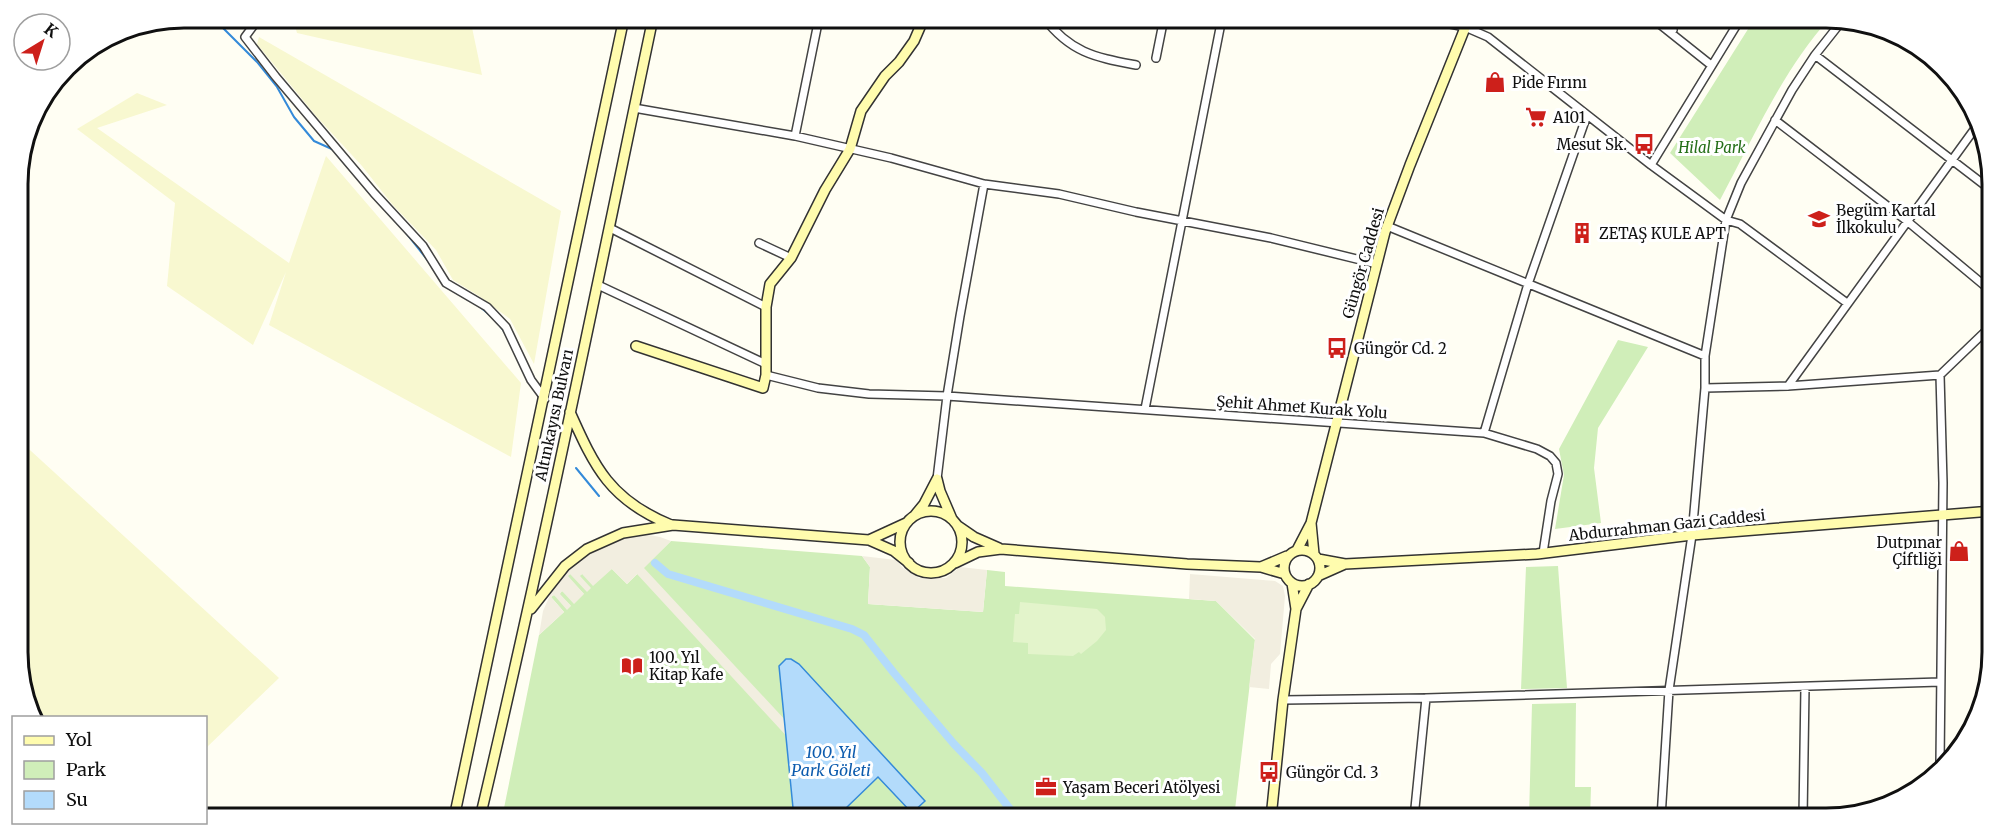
<svg xmlns="http://www.w3.org/2000/svg" width="2010" height="836" viewBox="0 0 2010 836" font-family="Merriweather,serif">
	<style>
		.farmland { fill: #f8f8d0 }
		.green { fill: #d0eeb9 }
		.pitch { fill: #e3f4cb }
		.plaza { fill: #f2eee0 }
		.water { fill: #b3dbfb; stroke: #348ad9; stroke-width: 1.5 }
		.lines { fill: none; stroke-linecap: round; stroke-linejoin: round }
		.stream { stroke: #348ad9; stroke-width: 2 }
		.canal { stroke: #b3dbfb; stroke-width: 8 }
		.street-casing { stroke: #434343; stroke-width: 10 }
		.secondary-casing { stroke: #323232; stroke-width: 12 }
		.street { stroke: #fff; stroke-width: 7 }
		.secondary { stroke: #fffcae; stroke-width: 9 }
		.labels { text-anchor: middle; dominant-baseline: central; stroke-width: 6; stroke-linejoin: round; paint-order: stroke }
		.poi-label { font-size: 15px; fill: #101010; stroke: #fff; text-anchor: start }
		.park-label { font-size: 15px; font-style: italic; fill: #256f19; stroke: #fff }
		.street-label { font-size: 15px; fill: #101010; stroke: #fff }
		.water-label { font-size: 16px; font-style: italic; fill: #0d5cae; stroke: #fff }
		.rim { fill: none; stroke: #101010; stroke-width: 3 }
	</style>
	<rect width="100%" height="100%" fill="#fffef3"/>
	<path class="farmland" d="M293,18H470L482,75L297,33Z
		M259,37L561,211L534,364L510,319L479,296L453,280L436,250L392,204L362,166L316,116L257,44Z
		M137,93L167,105L97,128L289,263L326,156L521,383L511,457L269,325L286,272L253,345L167,286L175,203L77,129Z
		M19,440L279,678L206,748V718L38,717L19,674Z"/>
	<path class="green" d="M1755,18L1829,19C1782,71 1753,139 1720,200L1670,153Z
		M1618,340L1648,347L1598,428L1594,468L1601,523L1555,529L1564,475L1559,449Z
		M671,541L862,556L870,567L868,604L983,612L987,570L1005,572V586L1216,601L1255,640L1234,818H502L539,635L564,612L551,597L554,595L571,606L559,594L562,591L577,600L564,585L567,583L584,594L567,576L570,574L579,576L582,574L612,569L627,584Z
		M1558,566L1567,688L1521,689L1526,567Z
		M1576,703L1575,787H1591L1590,818H1529L1532,704Z"/>
	<path class="pitch" d="M1020,602L1097,609L1105,617L1106,630L1097,641L1081,654L1079,652L1073,656L1028,654V643L1013,642L1015,614H1019Z"/>
	<path class="plaza" d="M643,534L660,537L671,541L644,568L814,751L849,718L870,740L827,780L637,574L627,584L612,569L593,586L582,574L580,576L591,588L587,592L570,574L568,576L584,594L574,604L562,591L560,594L571,606L567,610L554,595L551,597L564,612L539,635L543,611L551,593L558,581L571,566L594,550L616,540Z
		M862,556L896,560L903,568L919,578H946L960,567L987,570L983,612L868,604L870,567Z
		M1190,574L1275,581L1283,586L1285,596L1280,654L1271,664L1269,689L1249,687L1255,639L1216,601L1189,599Z"/>
	<path class="water" d="M786,659H791L799,664L925,801L912,813L878,777L845,809L853,818H794L779,666Z"/>
	<g class="lines">
		<path class="stream" d="M213,18L257,62L277,87L294,117L314,141L334,150
			M399,224L429,262
			M448,288L469,300
			M479,306L491,316
			M497,322L506,334
			M576,468L599,496"/>
		<path class="canal" d="M655,563L668,574L852,629L864,635L894,673L954,744L982,773L1017,818"/>
		<defs>
			<path id="street" d="M259,18L245,37L276,77L374,193L423,246L446,283L487,307L506,327L531,380L545,399
				M1044,18C1071,53 1095,57 1136,65
				M1421,18L1465,27L1488,37L1651,165L1726,220L1740,224L1847,303
				M1652,18L1711,65
				M1663,18L1673,30
				M1815,55L1991,190
				M1156,58L1164,18
				M634,108L795,136L891,158L984,184L1059,194L1136,212L1271,238L1377,264
				M1775,120L1907,221L1991,291
				M795,136L819,18
				M1651,165L1741,18
				M1387,226L1705,356
				M610,228L766,307
				M759,243L791,258
				M598,285L766,364
				M766,375L818,388L869,394L947,396L960,316L984,184
				M1940,375L1943,483L1940,763
				M1788,386L1976,127
				M1705,388L1788,386L1940,375L1991,326
				M1145,409L1222,18
				M1484,433L1528,284L1587,115
				M937,479L947,396L1484,433L1537,449L1550,456L1556,463L1558,474L1551,501L1543,553
				M1283,700L1426,698L1940,682
				M1414,818L1426,698
				M1661,818L1669,690L1692,535L1705,388V356L1726,220L1741,183L1792,90L1815,55L1842,21
				M1803,818L1805,687"/>
			<path id="secondary" d="M636,346L763,388L766,375V307L770,284L791,258L825,190L850,149L861,111L885,76L899,62L914,41L924,18
				M570,412C595,468 610,500 671,525
				M937,479L940,491L952,519
				M900 542a31 31 0 1 1 62 0a31 31 0 1 1-62 0Z
				M915,515L924,504L937,479
				M1311,523L1314,554
				M958,526L974,537L999,548
				M869,540L906,523
				M1284 568a18 18 0 1 1 36 0a18 18 0 1 1-36 0Z
				M1297,550L1311,523L1385,232L1410,165L1469,18
				M1318,559L1345,564L1537,554L1692,535L1992,511
				M955,563L978,552L1001,549L1187,564L1261,567L1285,574
				M1261,567L1287,556
				M1318,576L1345,564
				M531,609L565,566L587,549L623,533L673,525L869,540L894,551L909,563
				M1296,609L1309,584
				M454,818L624,18
				M480,818C543,552 597,285 653,18
				M1271,818L1283,700L1296,609L1292,583"/>
		</defs>
		<use href="#street" class="street-casing"/>
		<use href="#secondary" class="secondary-casing"/>
		<use href="#street" class="street"/>
		<use href="#secondary" class="secondary"/>
	</g>
	<defs>
		<symbol id="shop-bare" viewBox="-9 -9 18 18"><path d="M-5-2.5h2.3a2.7 3.5 0 0 1 5.4 0H5L5.5 6h-11ZM-1.5-2.5h3a1.5 2.3 0 0 0-3 0Z" fill="#cd201b" stroke="#fff" stroke-width="2.5" paint-order="stroke"/></symbol>
		<symbol id="supermarket-bare" viewBox="-9 -9 18 18"><path d="M-6-5.5h2.5l.6 2H6L4.5 2H-2.5L-4.4-4H-6ZM-1.5 3.2a1.3 1.3 0 1 0 .1 0ZM3 3.2a1.3 1.3 0 1 0 .1 0Z" fill="#cd201b" stroke="#fff" stroke-width="2.5" paint-order="stroke"/></symbol>
		<symbol id="bus-bare" viewBox="-9 -9 18 18"><path d="M-5-6H5V4H4V6H2V4H-2V6H-4V4H-5ZM-3.5-4V0h7V-4ZM-3.5 1.2v1.5H-2V1.2ZM2 1.2v1.5H3.5V1.2Z" fill="#cd201b" stroke="#fff" stroke-width="2.5" paint-order="stroke"/></symbol>
		<symbol id="school-bare" viewBox="-9 -9 18 18"><path d="M0-5L7-2L0 1L-7-2ZM-4 1L0 2.5L4 1V4Q0 6-4 4Z" fill="#cd201b" stroke="#fff" stroke-width="2.5" paint-order="stroke"/></symbol>
		<symbol id="building-bare" viewBox="-9 -9 18 18"><path d="M-4-6H4V6H1V3H-1V6H-4ZM-2.5-4.3h1.7v1.8h-1.7ZM.8-4.3h1.7v1.8H.8ZM-2.5-1h1.7V.8h-1.7ZM.8-1h1.7V.8H.8Z" fill="#cd201b" stroke="#fff" stroke-width="2.5" paint-order="stroke"/></symbol>
		<symbol id="library-bare" viewBox="-9 -9 18 18"><path d="M-6-4Q-3-5.5-.7-3.5V5Q-3 3-6 4ZM6-4Q3-5.5 .7-3.5V5Q3 3 6 4Z" fill="#cd201b" stroke="#fff" stroke-width="2.5" paint-order="stroke"/></symbol>
		<symbol id="office-bare" viewBox="-9 -9 18 18"><path d="M-6-3h4V-5.5h4V-3h4V5H-6ZM-1-4.5V-3h2v-1.5ZM-6 0V1H6V0Z" fill="#cd201b" stroke="#fff" stroke-width="2.5" paint-order="stroke"/></symbol>
	</defs>
	<g fill-rule="evenodd">
		<use href="#shop-bare" x="1480" y="67" width="30" height="30"/>
		<use href="#supermarket-bare" x="1521" y="102" width="30" height="30"/>
		<use href="#bus-bare" x="1629" y="129" width="30" height="30"/>
		<use href="#school-bare" x="1804" y="204" width="30" height="30"/>
		<use href="#building-bare" x="1567" y="218" width="30" height="30"/>
		<use href="#bus-bare" x="1322" y="333" width="30" height="30"/>
		<use href="#shop-bare" x="1944" y="536" width="30" height="30"/>
		<use href="#library-bare" x="617" y="651" width="30" height="30"/>
		<use href="#bus-bare" x="1254" y="757" width="30" height="30"/>
		<use href="#office-bare" x="1031" y="772" width="30" height="30"/>
	</g>
	<g class="labels">
		<g class="poi-label">
			<text x="1512" y="82">Pide Fırını</text>
			<text x="1553" y="117">A101</text>
			<text x="1627" y="144" text-anchor="end">Mesut Sk.</text>
			<text x="1836" y="210">Begüm Kartal<tspan x="1836" dy="17">İlkokulu</tspan></text>
			<text x="1599" y="233">ZETAŞ KULE APT</text>
			<text x="1354" y="348">Güngör Cd. 2</text>
			<text x="1942" y="542" text-anchor="end">Dutpınar<tspan x="1942" dy="17">Çiftliği</tspan></text>
			<text x="649" y="657">100. Yıl<tspan x="649" dy="17">Kitap Kafe</tspan></text>
			<text x="1286" y="772">Güngör Cd. 3</text>
			<text x="1063" y="787">Yaşam Beceri Atölyesi</text>
		</g>
		<g class="park-label">
			<text x="1712" y="147">Hilal Park</text>
		</g>
		<g class="street-label">
			<text transform="translate(1363 263) rotate(-74)">Güngör Caddesi</text>
			<text transform="translate(1302 407) rotate(4)">Şehit Ahmet Kurak Yolu</text>
			<text transform="translate(554 415) rotate(-78)">Altınkayısı Bulvarı</text>
			<text transform="translate(1667 525) rotate(-6)">Abdurrahman Gazi Caddesi</text>
		</g>
		<g class="water-label">
			<text x="831" y="752">100. Yıl<tspan x="831" dy="18">Park Göleti</tspan></text>
		</g>
	</g>
	<path d="M0 0H2010V836H0ZM184 28H1826A156 156 0 0 1 1982 184V652A156 156 0 0 1 1826 808H184A156 156 0 0 1 28 652V184A156 156 0 0 1 184 28Z" fill="#fff" fill-rule="evenodd"/>
	<path class="rim" d="M184 28H1826A156 156 0 0 1 1982 184V652A156 156 0 0 1 1826 808H184A156 156 0 0 1 28 652V184A156 156 0 0 1 184 28Z"/>
	<rect x="12" y="716" width="195" height="108" fill="#ffffff" stroke="#9f9f9f" stroke-width="1.5"/>
	<rect x="24" y="736" width="30" height="9" fill="#fffcae" stroke="#9f9f9f" stroke-width="1.5"/>
	<text x="66" y="746" font-size="18" fill="#101010">Yol</text>
	<rect x="24" y="761" width="30" height="18" fill="#d0eeb9" stroke="#9f9f9f" stroke-width="1.5"/>
	<text x="66" y="776" font-size="18" fill="#101010">Park</text>
	<rect x="24" y="791" width="30" height="18" fill="#b3dbfb" stroke="#9f9f9f" stroke-width="1.5"/>
	<text x="66" y="806" font-size="18" fill="#101010">Su</text>
	<g transform="translate(42 42) rotate(38)"><circle r="28" fill="#ffffff" stroke="#9f9f9f" stroke-width="1.5"/>
	<path d="M0-4.5L10 22L0 15L-10 22Z" fill="#cd201b"/>
	<text y="-9" font-size="16" font-weight="bold" text-anchor="middle" fill="#101010">K</text>
	</g>
</svg>
